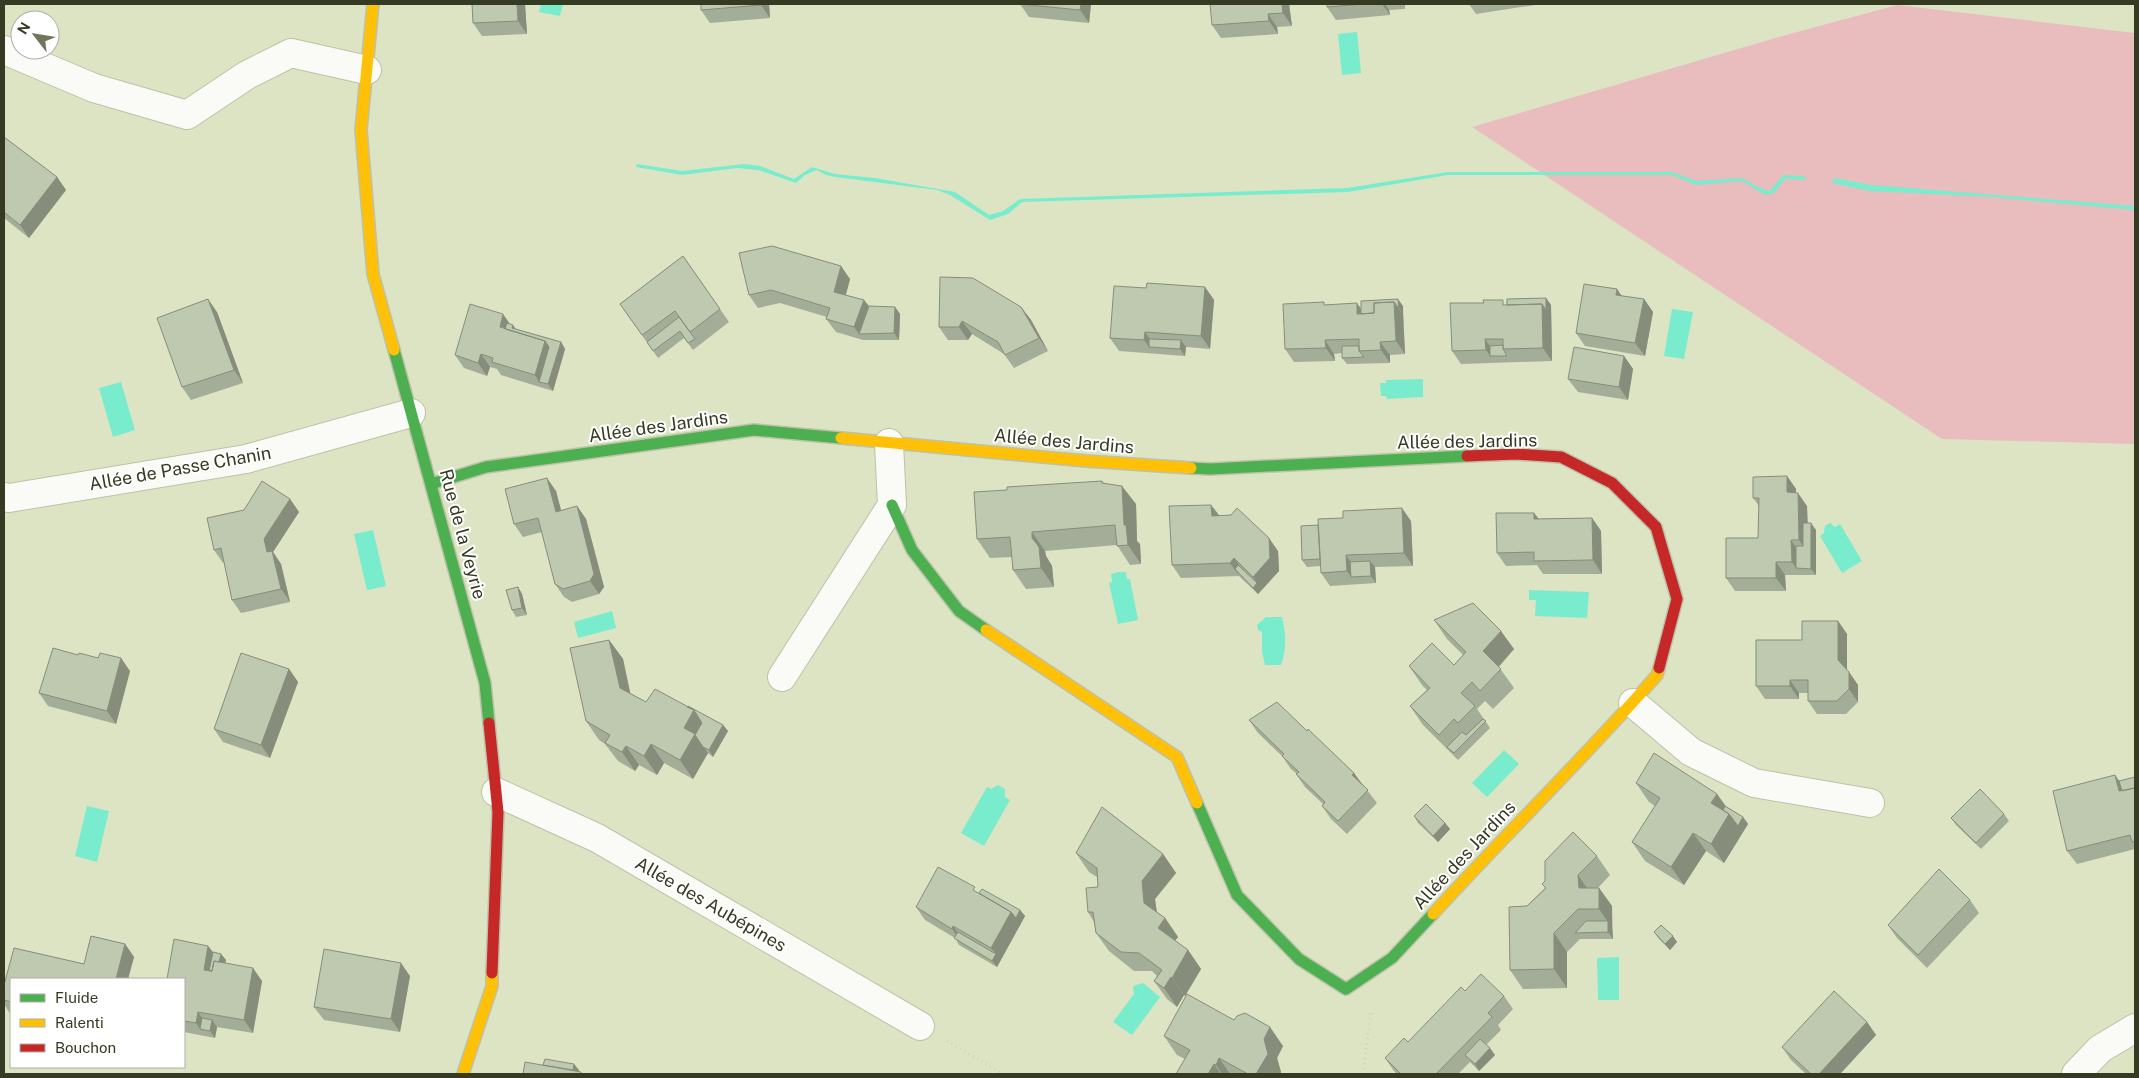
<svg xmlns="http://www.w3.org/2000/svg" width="2139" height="1078" viewBox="0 0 2139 1078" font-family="'Public Sans',sans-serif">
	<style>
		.forest { fill: #e9bcbe }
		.water { fill: #79eccd }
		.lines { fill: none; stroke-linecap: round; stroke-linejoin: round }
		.street-casing { stroke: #bdc2a8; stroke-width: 30 }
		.fast-casing { stroke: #bdc2a8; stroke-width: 14 }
		.slow-casing { stroke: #bdc2a8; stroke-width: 14 }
		.jam-casing { stroke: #bdc2a8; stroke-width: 14 }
		.path { stroke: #cfd0c7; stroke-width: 3; stroke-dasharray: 1 4; stroke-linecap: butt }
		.street { stroke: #fafbf6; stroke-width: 28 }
		.fast { stroke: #4caf50; stroke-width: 11 }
		.slow { stroke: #ffc107; stroke-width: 11 }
		.jam { stroke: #c62828; stroke-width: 11 }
		.wall { fill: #a4ad97 }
		.shaded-wall { fill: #868d7b }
		.building { fill: #bfc9b0; stroke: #868d7b }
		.labels { text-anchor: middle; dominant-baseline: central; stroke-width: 4; stroke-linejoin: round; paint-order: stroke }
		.street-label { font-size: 18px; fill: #353a22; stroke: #fff }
	</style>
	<rect width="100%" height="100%" fill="#dde4c3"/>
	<path class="forest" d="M1897,5L2135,33V444L1942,439L1472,127L1772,39Z"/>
	<path class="water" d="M541,4H563L560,16L539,12Z
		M1357,32L1361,73L1342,75L1338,34Z
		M637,164L682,171L744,164L760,166L794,179L812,167L835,174L875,178L955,192L989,215L1003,211L1020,199L1347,188L1448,172H1672L1697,181L1742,178L1760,188L1770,191L1783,175L1805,176V180L1785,179L1774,193L1765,195L1742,181L1696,185L1672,175H1448L1348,192L1022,202L1008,214L990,220L950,195L937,190L835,177L826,175L817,170L805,175L796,183L758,170L737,168L682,175L636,167Z
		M1834,178L1871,185L2135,206V210L1991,197L1870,191L1832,183Z
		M1672,309L1693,312L1684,359L1664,356Z
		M1423,379V397L1387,399L1386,396H1381L1380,383H1386V380Z
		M121,382L135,430L113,437L99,388Z
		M1830,523L1835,527L1840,524L1862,561L1842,573L1820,536L1824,533L1825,526Z
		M373,530L386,586L367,590L354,534Z
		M1118,572H1126L1127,579H1130L1138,620L1118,624L1109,583L1112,582L1111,574Z
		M1529,590L1589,592L1587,618L1535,616L1536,600H1529Z
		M612,611L616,628L578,638L574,622Z
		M1266,617H1282C1286,633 1287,649 1281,665H1265L1262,652V632L1258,630L1257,625Z
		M1504,750L1519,764L1487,797L1472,783Z
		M998,785L1005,789V797L1010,800L984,846L961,833L987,787L991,789Z
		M87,806L109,811L97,862L75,856Z
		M1619,957V1000H1598L1597,958Z
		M1143,983L1160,997L1132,1035L1113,1022L1134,994L1133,986Z"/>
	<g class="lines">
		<defs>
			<path id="street" d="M4,50L94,88L187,115L247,75L291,53L367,70
				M4,497L9,498L246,459L411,413
				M782,677L892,505L889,443
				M1633,703L1691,752L1754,783L1870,803
				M496,792L597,838L920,1026
				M2076,1074L2100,1049L2135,1028"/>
			<path id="fast" d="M394,350L485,683L489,723
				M1191,468L1210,469L1467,456
				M431,484L486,467L754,430L841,438
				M892,505L912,550L959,611L986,630
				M1197,803L1237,895L1299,959L1346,989L1392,958L1433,914"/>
			<path id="slow" d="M373,4L361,130L373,274L394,350
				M841,438L1086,461L1191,468
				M986,630L1177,757L1197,803
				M1433,914C1507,833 1585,757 1657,675L1659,668
				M463,1074L492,986V973"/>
			<path id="jam" d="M1467,456L1516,454L1561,457L1612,483L1656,527L1677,599L1659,668
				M489,723L498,812L492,973"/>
		</defs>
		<use href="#street" class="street-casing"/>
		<use href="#fast" class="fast-casing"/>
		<use href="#slow" class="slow-casing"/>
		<use href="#jam" class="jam-casing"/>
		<path class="path" d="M947,1041L1003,1074
			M1363,1074L1371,1013"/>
		<use href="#street" class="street"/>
		<use href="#fast" class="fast"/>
		<use href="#slow" class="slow"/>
		<use href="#jam" class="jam"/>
	</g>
	<path class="wall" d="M472,4H525L527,34L482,36L473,23Z
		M701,4H769L770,18L710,23L701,10Z
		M1020,4H1091L1089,23L1029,17Z
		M1289,4L1292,26L1277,27L1278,34L1221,38L1212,25Z
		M1327,4H1405V9L1389,10L1390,15L1336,20L1327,7Z
		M1469,4H1535V5L1476,14Z
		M4,137L57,177L66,190L29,238L4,218Z
		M739,253L850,279L846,295L864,300L869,306L895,307L900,314L899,340H863L836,332L826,319L827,317L780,303L758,308L749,295Z
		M683,256L729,322L693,350L684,338L658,358L620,304Z
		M1205,287L1214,300L1210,349L1186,347L1185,356L1119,351L1110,338L1146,288Z
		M1617,289L1621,296L1644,299L1653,312L1645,356L1585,346L1576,333Z
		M1546,298L1551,305L1552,361L1461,364L1452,351L1507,305Z
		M1326,305L1361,310L1403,306L1405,354L1390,355V363L1347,364L1342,358V353L1334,354L1335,361L1294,362L1285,349Z
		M1021,307L1031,320L1048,351L1014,368L1004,354L972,334L968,340H948L939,327Z
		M217,312L243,383L191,400L182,387Z
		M510,324L516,329L561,342L565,349L553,391L501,375L497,369L490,367L487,376L464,368L455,355Z
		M1624,356L1633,369L1628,400L1578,392L1568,379Z
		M1787,476L1796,489V493L1807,506L1808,523L1816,530V575H1785L1786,591H1735L1726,578L1758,538L1759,506L1753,498Z
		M1102,481L1104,483L1136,504L1137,541L1140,544L1141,564L1130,565L1117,545L1045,551L1046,556L1052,566L1054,587L1026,589L1013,570L1012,557L990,558L977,539L1007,490Z
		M556,491L561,511L577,506L586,519L604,587L599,594L572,602L564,597L555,584L542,532L523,537L514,524Z
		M290,499L299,512L273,552L281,564L290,602L241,613L232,600L224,562L223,563L214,550Z
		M1211,505L1219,515L1278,551L1279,571L1258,594L1239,576L1181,578L1172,565Z
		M1534,513L1539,519L1592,518L1601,531L1602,574H1543L1537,565L1506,566L1497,553Z
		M1411,521L1413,566L1375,567L1376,583L1330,586L1321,573V566L1307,567L1302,560L1318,525Z
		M518,587L522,594L527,615L516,617L512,610Z
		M1434,620L1514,649L1499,667L1514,688L1493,709L1485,701L1477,709L1490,728L1458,760L1423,725L1410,706L1427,690L1422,685L1409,666L1454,665L1463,655L1447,639Z
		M1838,621L1847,634V670L1858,685V702L1846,714H1817L1808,701V693H1799V699H1765L1756,686L1802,640Z
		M609,640L623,659L630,693L646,702L687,707L723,725L728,731L713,757L708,753L693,779L664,763L657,775L639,765L635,771L618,761L605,744L599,740L586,721Z
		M289,669L298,682L270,758L223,742L214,729Z
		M130,671L116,724L48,706L39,693Z
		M1249,720L1307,731L1354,773L1377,803L1347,834L1331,819L1322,806L1323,804L1305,787L1296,774H1297L1291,769L1282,756L1258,733Z
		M2115,775L2119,781L2135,777V849L2077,864L2067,851Z
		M1636,783L1717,794L1725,806L1743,817L1748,824L1724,863L1706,851L1684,885L1645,861L1632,842L1655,806L1649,802Z
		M2004,814L2009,821L1981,849L1956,825L1951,818Z
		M1414,816L1445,823L1450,829L1438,842L1418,823Z
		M1076,853L1163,854L1176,873L1155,899L1157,912L1165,918L1178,937L1175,941L1188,950L1201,969L1185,996L1184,995L1177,1007L1167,999L1154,981L1157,976L1152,971H1134L1109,951L1096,933L1094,922L1088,912L1098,887L1097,877L1089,872Z
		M1597,856L1610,875L1598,888H1599L1612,906L1613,939H1580L1567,952V988L1523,989L1510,970L1527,906L1545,888L1542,884Z
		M979,893L1020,910L1025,916L997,967L959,945L955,938L925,920L916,907Z
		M1970,900L1979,913L1927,968L1897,938L1888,925Z
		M1654,932L1677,942L1670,950L1659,939Z
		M91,936L125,944L134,957L128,979H11V1013L9,1012L4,1004V985L14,948L84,964Z
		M208,946L213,952L221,954L226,960L225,963L262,981L253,1033L217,1027L215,1038L184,1032V979Z
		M410,976L400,1032L324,1020L314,1007Z
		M1465,991L1504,996L1513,1009L1498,1025L1501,1030L1486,1045L1495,1055L1479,1071L1470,1062L1458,1074H1397L1394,1071L1385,1058L1408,1042Z
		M1234,1020L1283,1046L1277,1058L1281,1072L1280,1074H1176L1185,1059L1177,1055L1164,1036Z
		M1867,1022L1876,1035L1840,1074H1806L1791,1060L1782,1047Z"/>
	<path class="shaded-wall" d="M517,4H525L527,34L518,21Z
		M761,4H769L770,18L761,5Z
		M1081,4H1091L1089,23L1080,10Z
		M1282,4H1289L1292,26L1283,13Z
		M1382,4H1385L1389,10L1390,15Z
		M1268,14L1277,27L1278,34L1269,21Z
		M57,177L66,190L29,238L20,225Z
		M841,266L850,279L843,305L834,292Z
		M1205,287L1214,300L1210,349L1201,336Z
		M1617,289L1626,302L1616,295Z
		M1546,298L1551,305L1552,361L1543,348L1542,304Z
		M208,299L217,312L243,383L234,370Z
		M1398,299L1403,306V315L1399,308Z
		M1644,299L1653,312L1645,356L1635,343Z
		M864,300L874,313L859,334L854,327Z
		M1394,302L1403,315L1405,354L1396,341Z
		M1357,303L1366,316L1357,314Z
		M895,307L900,314L899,340L894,333Z
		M1021,307L1031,320L1048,351L1039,338Z
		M503,314L512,327L513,325L517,331L500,327Z
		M962,321L972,334L968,340L959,327Z
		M1145,332L1154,345L1149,347L1144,340Z
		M1485,339L1494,352L1490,356L1486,350Z
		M1181,340L1186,347L1185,356L1180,349Z
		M1325,340L1334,354L1335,361L1326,348Z
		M545,341L554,354L539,382L535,375Z
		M561,342L565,349L553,391L548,384Z
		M1380,342L1390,355V363L1381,350Z
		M481,354L490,367L487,376L478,363Z
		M1624,356L1633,369L1628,400L1619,387Z
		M1787,476L1796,489V505L1787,492Z
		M547,478L556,491L565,525L556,512Z
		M1122,486L1136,504L1137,541L1140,544L1141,564L1128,545L1124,525Z
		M1798,493L1807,506L1808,553L1799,540Z
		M290,499L299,512L273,552L281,564L290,602L281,589L267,552L264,539Z
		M1211,505L1221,518L1212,516Z
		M577,506L586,519L604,587L599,594L590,581Z
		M1402,508L1411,521L1413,566L1404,553Z
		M1534,513L1543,525L1534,519Z
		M1592,518L1601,531L1602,574L1593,560Z
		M1811,523L1816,530V575L1811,569Z
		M1032,532L1045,551L1046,556L1052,566L1054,587L1041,568L1032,538Z
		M1269,538L1278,551L1279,571L1258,594L1253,588L1257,583L1253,577Z
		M1791,540L1800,553L1796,568L1792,562Z
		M1346,555L1355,568L1351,577L1347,571Z
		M1234,558L1243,571L1235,569L1239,576L1230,563Z
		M1370,561L1375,567L1376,583L1371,576Z
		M1776,562L1785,575L1786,591L1776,578Z
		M518,587L522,594L527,615L522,608Z
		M1838,621L1847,634V673L1838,660Z
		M1501,631L1514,649L1496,669L1483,651Z
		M609,640L623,659L633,706L620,688Z
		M121,658L130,671L116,724L107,711Z
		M289,669L298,682L270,758L261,745Z
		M1849,672L1858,685V702L1849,689Z
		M1790,680L1799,693V699L1790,686Z
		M694,710L707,729L700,742L708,753L693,779L680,760L684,728Z
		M723,725L728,731L713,757L709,750Z
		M651,744L664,763L657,775L644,756Z
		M626,746L639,765L635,771L622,752Z
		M1354,773L1363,786L1352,775Z
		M2115,775L2124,788V798L2119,791Z
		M1717,794L1730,812L1726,819L1711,803Z
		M1729,814L1743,817L1748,824L1724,863L1711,844Z
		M1445,823L1450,829L1438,842L1433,836Z
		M1693,833L1706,851L1684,885L1671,867Z
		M1163,854L1176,873L1155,899L1158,922L1144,903L1142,881Z
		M1578,875L1591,894L1579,888Z
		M1599,888L1612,906V928L1599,909Z
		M1020,910L1025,916L997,967L992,961L996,954L991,948L1011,912Z
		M1165,918L1178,937L1171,946L1158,928Z
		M1608,921L1612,928L1613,939L1608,932Z
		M953,926L963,939L961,942L952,929Z
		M1554,933L1567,952V988L1554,969Z
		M1673,936L1677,942L1670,950L1665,944Z
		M125,944L134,957L128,979H116Z
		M208,946L218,959L214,977L204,970Z
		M1188,950L1201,969L1185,996L1172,978Z
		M221,954L226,960L221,984L216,978Z
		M401,963L410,976L400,1032L391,1019Z
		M253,968L262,981L253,1033L244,1020Z
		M1171,977L1184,995L1177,1007L1164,988Z
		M198,1012L207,1025L200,1029L196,1023Z
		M212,1020L217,1027L215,1038L210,1031Z
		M1867,1022L1876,1035L1840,1074H1819Z
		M1270,1027L1283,1046L1277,1058L1281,1072L1280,1074H1256L1264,1039Z
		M1490,1048L1495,1055L1479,1071L1475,1064Z
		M1219,1058L1230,1074H1222L1216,1065Z
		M574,1064L579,1070L578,1074H572Z
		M1214,1064L1221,1074H1208Z"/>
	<path class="building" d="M472,4H517L518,21L473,23Z
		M701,4H761V5L701,10Z
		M1020,4H1081L1080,10Z
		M1210,4H1282L1283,13L1268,14L1269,21L1212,25Z
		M1327,4H1363L1327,7Z
		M4,137L57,177L20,225L4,212Z
		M772,246L841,266L834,292L864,300L854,327L826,319L830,308L771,290L749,295L739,253Z
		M683,256L720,309L690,332L675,311L642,335L620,304Z
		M940,277L973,278L1021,307L1039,338L1005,355L998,342L962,321L959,327H939Z
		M1147,283L1205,287L1201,336L1145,332L1144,340L1110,338L1114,286L1146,288Z
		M1584,284L1617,289L1616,295L1644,299L1635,343L1576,333Z
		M1546,298V310L1542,304L1507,305V299Z
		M208,299L234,370L182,387L157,318Z
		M1398,299L1399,308L1394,302L1374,303V313L1361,314V301Z
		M1483,300H1503V305L1542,304L1543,348L1503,349V339H1485L1486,350L1452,351L1450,303H1484Z
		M1324,302V305L1357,303V314L1374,313V303L1394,302L1396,341L1380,342L1381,350L1359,351V339L1325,340L1326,348L1285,349L1283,304Z
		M470,304L503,314L500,327L545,341L535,375L492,362L493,358L481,354L478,363L455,355Z
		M869,306L895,307L894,333L859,334Z
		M679,317L695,339L688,343L680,331L653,351L647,342Z
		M507,323L513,325L512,328L561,342L548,384L539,382L549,347L545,341L505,329Z
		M1149,339L1181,340L1180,349L1149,347Z
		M1503,345V349L1507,356H1490V346Z
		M1342,346H1359V351L1364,357L1342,358Z
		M1574,347L1624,356L1619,387L1568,379Z
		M1787,476V492L1798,493L1799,540H1791L1792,562H1776V578H1726V538H1758L1759,498H1753V477Z
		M547,478L556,512L577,506L594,574L590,581L563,589L555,584L538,518L514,524L505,489Z
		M262,481L290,499L264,539L267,552L272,551L281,589L232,600L221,548L214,550L207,518L244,510Z
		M1102,481V483L1122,486L1124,525H1126L1128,545L1117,546L1115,525L1032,532V538L1039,547L1041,568L1013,570L1010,537L977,539L974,492L1007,490V487Z
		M1211,505L1212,516L1231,515L1237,508L1269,538L1270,558L1253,577L1234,558L1230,563L1172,565L1169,506Z
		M1402,508L1404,553L1346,555L1347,571L1321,573L1318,519L1343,518V511Z
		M1496,513H1534V519L1592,518L1593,560L1534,561V552L1497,553Z
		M1803,523H1811V569L1796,568V546H1803Z
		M1318,525L1320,559L1302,560L1301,526Z
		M1370,561L1371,576L1351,577L1350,562Z
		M1238,565L1257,583L1253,588L1235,569Z
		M518,587L522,608L512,610L506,590Z
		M1473,603L1501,631L1483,651L1501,669L1480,691L1472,682L1461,693L1475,706L1458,723L1454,719L1439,735L1410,706L1430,688L1409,666L1432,643L1454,665L1466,652L1434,620Z
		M1802,621H1838V660L1849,672V689L1837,701H1808V680H1790V686H1756V640H1802Z
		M609,640L620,688L646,702L655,689L694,710L684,728L695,734L680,760L651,744L644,756L626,746L622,752L605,743L610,735L586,721L570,648Z
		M53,648L78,655L79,653L98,658L100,653L121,658L107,711L39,693Z
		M241,653L289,669L261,745L214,729Z
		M1277,702L1307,731L1308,729L1354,773L1352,775L1368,790L1338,821L1322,806L1325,802L1296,774L1299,772L1282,756L1284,754L1249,720Z
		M688,706L723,725L709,750L703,747L695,735L702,723L694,710L687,707Z
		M1483,719L1486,721L1454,753L1447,747L1462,732L1466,735Z
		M1654,753L1717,794L1711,803L1729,814L1711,844L1693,833L1671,867L1632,842L1660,798L1636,783Z
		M2115,775L2119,791L2135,788V841L2132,842L2130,835L2067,851L2053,791Z
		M2135,777V788L2122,791L2119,781Z
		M1980,789L2004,814L1976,843L1951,818Z
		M1426,804L1445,823L1433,836L1414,816Z
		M1725,806L1743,817L1738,826L1729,814L1723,810Z
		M1102,807L1163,854L1142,881L1144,903L1165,918L1158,928L1188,950L1172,978L1171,977L1164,988L1154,981L1162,970L1139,953L1121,952L1096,933L1093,912H1088L1086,888L1098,887L1097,868L1076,853Z
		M1573,832L1597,856L1578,875L1579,888H1599V909H1578L1554,933V969L1510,970L1509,907L1527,906L1546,888L1542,884L1545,881V861Z
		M938,867L975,887L973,890L1011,912L991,948L953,926L952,929L916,907Z
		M1939,869L1970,900L1918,955L1888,925Z
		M982,889L1020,910L1016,918L1011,912L979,893Z
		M1586,921H1608V932L1575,933Z
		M1661,925L1673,936L1665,944L1654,932Z
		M958,932L996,954L992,961L954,938Z
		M91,936L125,944L116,979H11V1002L4,1000V985L14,948L84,964Z
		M174,939L208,946L204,970L212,971L214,961L253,968L244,1020L198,1012L196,1023L184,1021V979H167Z
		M324,949L401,963L391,1019L314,1007Z
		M213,952L221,954L219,962L214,961L212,971H209Z
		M1481,974L1504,996L1488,1013L1492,1017L1436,1074H1401L1385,1058L1404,1038L1408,1042L1461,987L1465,991Z
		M1834,991L1867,1022L1819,1074H1811L1782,1047Z
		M1187,994L1234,1020L1237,1016L1245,1013L1270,1027L1264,1039L1268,1054L1256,1074H1248L1219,1058L1216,1065L1214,1064L1208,1074H1176L1190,1050L1164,1036Z
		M202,1018L212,1020L210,1031L200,1029Z
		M1480,1039L1490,1048L1475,1064L1465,1055Z
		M545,1059L574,1064L573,1070L543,1065Z
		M525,1062L581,1072V1074H523Z"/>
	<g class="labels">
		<g class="street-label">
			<text transform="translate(658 426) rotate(-8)">Allée des Jardins</text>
			<text transform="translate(1064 441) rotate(5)">Allée des Jardins</text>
			<text transform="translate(1467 441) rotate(-1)">Allée des Jardins</text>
			<text transform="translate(180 468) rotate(-10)">Allée de Passe Chanin</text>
			<text transform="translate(463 534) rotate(75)">Rue de la Veyrie</text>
			<text transform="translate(1464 855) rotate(-47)">Allée des Jardins</text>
			<text transform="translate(711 904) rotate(30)">Allée des Aubépines</text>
		</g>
	</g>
	<rect width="2139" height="1078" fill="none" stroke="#353a22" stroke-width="10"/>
	<rect x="10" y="978" width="175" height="90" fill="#ffffff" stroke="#aeb0a7"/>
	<rect x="20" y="994" width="25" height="8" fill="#4caf50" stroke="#aeb0a7"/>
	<text x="55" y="1003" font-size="15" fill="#353a22">Fluide</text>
	<rect x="20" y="1019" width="25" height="8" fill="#ffc107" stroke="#aeb0a7"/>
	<text x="55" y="1028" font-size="15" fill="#353a22">Ralenti</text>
	<rect x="20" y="1044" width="25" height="8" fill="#c62828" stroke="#aeb0a7"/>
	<text x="55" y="1053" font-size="15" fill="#353a22">Bouchon</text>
	<g transform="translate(35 35) rotate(301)"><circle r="24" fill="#ffffff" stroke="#aeb0a7"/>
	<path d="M0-4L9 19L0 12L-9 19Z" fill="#70765a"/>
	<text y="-8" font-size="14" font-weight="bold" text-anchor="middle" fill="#353a22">N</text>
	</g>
</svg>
